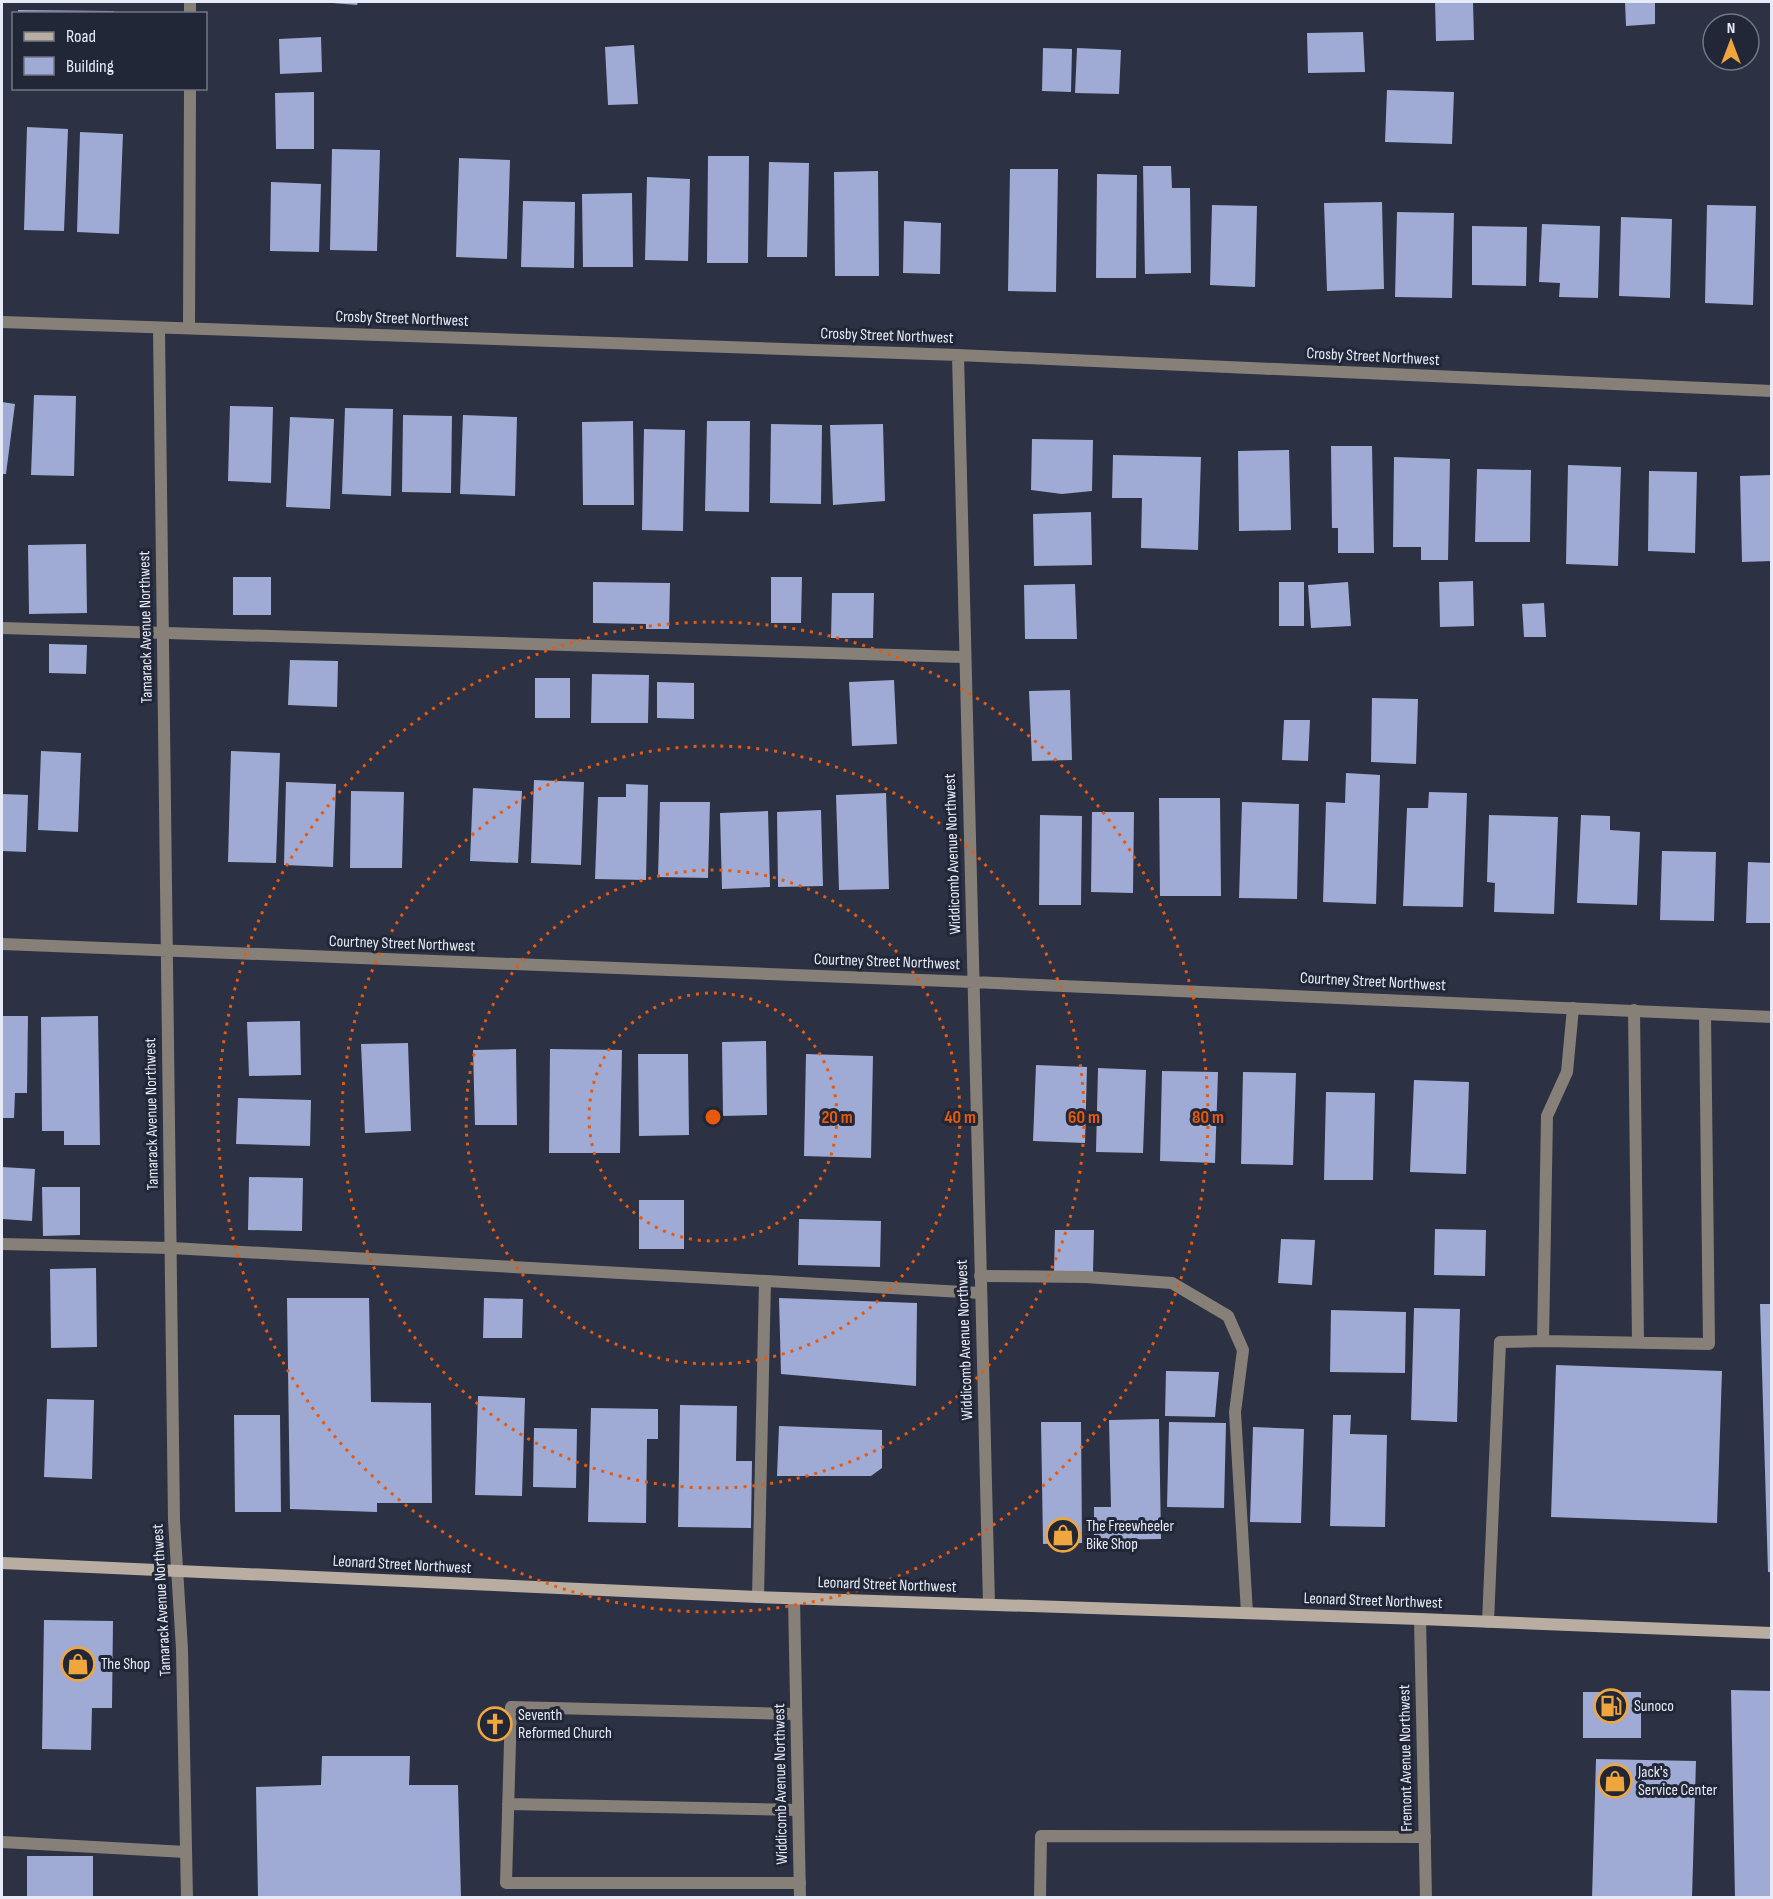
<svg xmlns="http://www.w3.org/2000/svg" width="1773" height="1899" viewBox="0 0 1773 1899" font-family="'Sofia Sans Condensed',sans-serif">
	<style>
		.building { fill: #9fabd4 }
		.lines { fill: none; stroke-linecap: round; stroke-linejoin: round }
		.service { stroke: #878078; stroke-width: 12 }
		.minor { stroke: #878078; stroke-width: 12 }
		.secondary { stroke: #b8ada0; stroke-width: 12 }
		.ring { fill: none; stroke: #e8590c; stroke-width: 3; stroke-dasharray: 3 6 }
		.labels { text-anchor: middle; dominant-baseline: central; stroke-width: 6; stroke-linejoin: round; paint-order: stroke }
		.street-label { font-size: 16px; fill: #e7ebf7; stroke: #222738 }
		.poi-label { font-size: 16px; fill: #e7ebf7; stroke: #222738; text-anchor: start }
		.centre { fill: #e8590c; stroke: #222738; stroke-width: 3 }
		.ring-label { font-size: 18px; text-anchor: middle; font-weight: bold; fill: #e8590c; stroke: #222738; stroke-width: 6; stroke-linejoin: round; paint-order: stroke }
	</style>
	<rect width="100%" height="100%" fill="#2c3143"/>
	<path class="building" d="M320,2H358L357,5Z
		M1435,2H1473L1474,40L1436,41Z
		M1625,2H1655V24L1626,26Z
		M18,10L114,11V14H18Z
		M1363,32L1365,72L1308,73L1307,33Z
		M321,37L322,72L280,74L279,39Z
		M634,45L638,104L608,105L605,47Z
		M1043,48L1072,49L1071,92L1042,91Z
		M1077,48L1121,50L1119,94L1075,93Z
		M1387,90L1454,92L1452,144L1385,142Z
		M314,92V149H276L275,93Z
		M27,127L68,129L64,231L24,230Z
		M80,132L123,134L119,234L77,232Z
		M332,149L380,150L377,251L330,250Z
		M708,156H749L748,263H707Z
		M459,158L510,160L507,259L456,257Z
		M769,162L809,163L807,257H767Z
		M1143,166H1171L1172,188H1190L1191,273L1145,274Z
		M1010,169H1058L1056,292L1008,291Z
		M878,171L879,276H835L834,172Z
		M1097,174L1137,175L1136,278H1096Z
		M647,177L690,179L688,261L645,260Z
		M271,182L321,184L319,252L270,251Z
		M632,193L633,267H583L582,194Z
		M523,201L575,202L574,268L521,267Z
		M1382,202L1384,289L1327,291L1324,203Z
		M1212,205L1257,206L1255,287L1210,285Z
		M1707,205L1756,206L1753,305L1705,303Z
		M1397,212L1454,213L1452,298L1395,297Z
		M1621,217L1672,219L1670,298L1619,296Z
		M904,221L941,223L940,274L903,273Z
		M1542,224L1600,226L1598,298L1559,297L1560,283L1539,282Z
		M1472,226L1527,227L1526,286L1472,285Z
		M34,395L76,396L74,476L31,475Z
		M2,402L15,404L6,474H2Z
		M230,406L273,407L271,483L228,481Z
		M345,408L393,409L391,496L342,494Z
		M403,415L452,416L451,493L402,492Z
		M463,415L517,417L515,496L460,494Z
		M290,417L334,419L330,509L286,507Z
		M633,421L634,505H583L582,422Z
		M707,421H750L749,512L705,511Z
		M771,424L822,425L821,504L770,503Z
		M883,424L885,501L833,505L830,425Z
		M644,429L685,430L683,531L642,530Z
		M1032,439L1093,440L1092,491L1062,494L1031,490Z
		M1331,446H1372L1374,553H1338V528H1332Z
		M1289,450L1291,530L1239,531L1238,451Z
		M1113,455L1201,457L1198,550L1141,548L1142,498H1112Z
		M1394,457L1450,459L1448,560H1421V547H1393Z
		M1568,465L1621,467L1618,566L1566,564Z
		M1477,469L1531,470L1530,542H1475Z
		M1649,471L1697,472L1695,553L1648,551Z
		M1772,475V561L1742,562L1740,476Z
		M1091,512L1092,565L1034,566L1033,514Z
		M86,544L87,613L29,614L28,545Z
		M233,577H271V615H233Z
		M771,577H802L801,623H771Z
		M1473,581L1474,626L1440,627L1439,582Z
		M593,582L670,583L669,629H646V624L593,623Z
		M1279,582H1304V626H1279Z
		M1348,582L1351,626L1311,628L1308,585Z
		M1075,584L1077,639H1025L1024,585Z
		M832,593H874L873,638H831Z
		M1544,603L1546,637H1524L1522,604Z
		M49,644L87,645L86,674L49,673Z
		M290,660L338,661L337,707L288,705Z
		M592,674L649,675L648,723H591Z
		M535,678H570V718H535Z
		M894,680L897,744L852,746L849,682Z
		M657,682L694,683V719L657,718Z
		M1070,690L1072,760L1032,761L1029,691Z
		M1372,698L1418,699L1416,764L1371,762Z
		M1284,720H1310L1308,761L1282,760Z
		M41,751L81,753L78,832L38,830Z
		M231,751L280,753L276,863L228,862Z
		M1346,773L1380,775L1376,904L1323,902L1326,802L1345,803Z
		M534,780L584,782L581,865L531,863Z
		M286,782L336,784L333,867L284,865Z
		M626,784L648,785L646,880L595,879L598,797H626Z
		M473,788L522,791L518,863L470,861Z
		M351,791L404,792L402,868H350Z
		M1429,792L1467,793L1463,907L1403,906L1407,808H1428Z
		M886,793L889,889L839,890L836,795Z
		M2,794L28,795L26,852L2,851Z
		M1159,798H1220L1221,896H1160Z
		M660,802H710L708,878L658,877Z
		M1242,802L1299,804L1297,899L1239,898Z
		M821,810L823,886L778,887L777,812Z
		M768,811L770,887L722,889L720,813Z
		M1092,812H1134L1133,893L1091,892Z
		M1040,815L1082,816L1081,905H1039Z
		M1489,815L1558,817L1554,914L1494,912L1495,883L1487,882Z
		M1581,815L1610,816V830L1640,832L1637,905L1577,903Z
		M1662,851L1716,852L1714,921L1660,920Z
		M1748,862L1772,863V923H1746Z
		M2,1016H28L27,1093H15L14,1118H2Z
		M98,1016L100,1145H64V1131H42L41,1017Z
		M300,1021L301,1075L249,1076L247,1022Z
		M766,1041L767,1115L723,1116L722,1042Z
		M408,1043L411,1131L365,1133L361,1044Z
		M516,1049L517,1125H475L473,1050Z
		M550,1049L622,1050L620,1153H549Z
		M638,1054H688L689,1135L639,1136Z
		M806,1054L873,1056L871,1158L804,1156Z
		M1036,1065L1087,1067L1085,1143L1033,1141Z
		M1098,1068L1146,1070L1143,1153L1096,1152Z
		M1162,1071L1218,1072L1215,1163L1160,1161Z
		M1243,1072L1296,1073L1293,1165L1241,1164Z
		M1414,1080L1469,1082L1466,1174L1410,1172Z
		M1326,1092L1375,1093L1373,1180H1324Z
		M238,1098L311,1100L310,1146L236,1144Z
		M2,1167L35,1169L32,1221L2,1219Z
		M249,1177L303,1178L302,1231L248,1230Z
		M42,1187H80V1235L43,1236Z
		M639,1200H684V1249H639Z
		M799,1219L881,1221L880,1267L798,1265Z
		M1435,1229L1486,1230L1485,1276L1434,1275Z
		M1055,1230H1094L1093,1272L1054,1271Z
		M1281,1239L1315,1240L1312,1285L1278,1283Z
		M96,1268L97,1347L51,1348L50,1269Z
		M287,1298H369L371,1402L431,1403L432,1503H377V1512L290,1509Z
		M484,1298L523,1299L522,1338H483Z
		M779,1298L917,1303L916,1386L781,1374Z
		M1760,1304H1772V1572H1768Z
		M1414,1308L1460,1309L1457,1422L1411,1420Z
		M1331,1310L1406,1312L1405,1373L1330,1372Z
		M1556,1365L1722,1371L1717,1523L1551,1517Z
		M1166,1371L1219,1372L1215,1417L1165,1416Z
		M478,1396L525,1398L522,1496L475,1495Z
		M47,1399L94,1400L92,1479L44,1477Z
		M680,1405L737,1406L736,1461H752L751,1528L678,1527Z
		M591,1408L658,1409V1439H647L646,1523L588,1522Z
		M234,1415H280L281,1512H235Z
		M1333,1415H1351L1350,1434L1387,1435L1385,1527L1330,1526Z
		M1159,1419L1161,1539L1094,1540V1507H1111L1109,1420Z
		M1041,1422H1081L1082,1543L1043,1544Z
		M1169,1422L1226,1423L1224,1508L1167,1507Z
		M779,1426L882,1430V1468L871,1476H777Z
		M1253,1427L1304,1429L1301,1523L1250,1522Z
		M534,1428L577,1429L576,1488L533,1487Z
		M44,1620L113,1621L112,1708H92L91,1750L42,1749Z
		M1731,1690L1772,1691V1898H1735Z
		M1583,1692H1641V1738H1583Z
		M322,1756H410L409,1785H458L461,1898H258L256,1787L321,1785Z
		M1596,1759L1696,1761L1692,1898H1592Z
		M27,1856H93V1898H27Z"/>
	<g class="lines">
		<path class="service" d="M2,628L963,657
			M1634,1010L1638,1342
			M2,1244L172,1248L981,1293
			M980,1276L1086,1277L1172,1283L1228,1316L1243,1350L1235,1412L1247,1613
			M1543,1341L1709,1344L1705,1014
			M758,1597L765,1281
			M1488,1622L1500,1342L1543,1341L1547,1116L1567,1072L1573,1008
			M796,1714L511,1707L506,1883H800
			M508,1804L798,1810
			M2,1842L186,1852
			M1040,1898L1041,1836L1425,1837"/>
		<path class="minor" d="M190,14V2
			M2,322L958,355L1772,391
			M189,328L190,88
			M159,329L174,1520L182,1649L187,1898
			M958,355L989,1604
			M2,944L973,982L1772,1017
			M794,1599L800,1898
			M1420,1619L1426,1898"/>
		<path class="secondary" d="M2,1563L758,1597L1420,1619L1772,1633"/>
	</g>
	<g class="ring">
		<circle cx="713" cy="1117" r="124"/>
		<circle cx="713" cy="1117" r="247"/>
		<circle cx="713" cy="1117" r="371"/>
		<circle cx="713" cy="1117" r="495"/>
	</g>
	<defs>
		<symbol id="shop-ring" viewBox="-11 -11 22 22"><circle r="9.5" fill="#222738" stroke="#efa73d" stroke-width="1.5"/><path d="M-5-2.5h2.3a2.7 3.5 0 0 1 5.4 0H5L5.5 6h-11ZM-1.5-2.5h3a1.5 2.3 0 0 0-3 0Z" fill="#efa73d"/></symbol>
		<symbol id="fuel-ring" viewBox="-11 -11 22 22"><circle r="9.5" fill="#222738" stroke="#efa73d" stroke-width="1.5"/><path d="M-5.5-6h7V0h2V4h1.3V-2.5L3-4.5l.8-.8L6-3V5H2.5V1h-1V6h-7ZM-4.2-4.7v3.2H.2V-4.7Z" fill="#efa73d"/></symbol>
		<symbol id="church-ring" viewBox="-11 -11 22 22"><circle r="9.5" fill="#222738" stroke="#efa73d" stroke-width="1.5"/><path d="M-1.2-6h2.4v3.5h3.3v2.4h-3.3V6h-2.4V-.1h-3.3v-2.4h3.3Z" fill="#efa73d"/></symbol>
	</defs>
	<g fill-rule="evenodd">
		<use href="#shop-ring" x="1044" y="1516" width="38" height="38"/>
		<use href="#shop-ring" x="59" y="1645" width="38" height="38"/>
		<use href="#fuel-ring" x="1592" y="1687" width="38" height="38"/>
		<use href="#church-ring" x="476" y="1705" width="38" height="38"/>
		<use href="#shop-ring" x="1596" y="1762" width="38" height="38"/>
	</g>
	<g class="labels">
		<g class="street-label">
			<text transform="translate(402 319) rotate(2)">Crosby Street Northwest</text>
			<text transform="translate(887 336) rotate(2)">Crosby Street Northwest</text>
			<text transform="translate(1373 357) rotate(3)">Crosby Street Northwest</text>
			<text transform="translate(146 627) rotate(-91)">Tamarack Avenue Northwest</text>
			<text transform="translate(953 854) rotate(-92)">Widdicomb Avenue Northwest</text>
			<text transform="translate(402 944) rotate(2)">Courtney Street Northwest</text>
			<text transform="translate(887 962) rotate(2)">Courtney Street Northwest</text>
			<text transform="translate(1373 982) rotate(3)">Courtney Street Northwest</text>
			<text transform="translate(152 1114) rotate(-91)">Tamarack Avenue Northwest</text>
			<text transform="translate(965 1340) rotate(-92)">Widdicomb Avenue Northwest</text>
			<text transform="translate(402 1565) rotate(3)">Leonard Street Northwest</text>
			<text transform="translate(887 1585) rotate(2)">Leonard Street Northwest</text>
			<text transform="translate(162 1600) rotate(-93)">Tamarack Avenue Northwest</text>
			<text transform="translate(1373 1601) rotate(2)">Leonard Street Northwest</text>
			<text transform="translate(1406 1758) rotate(-91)">Fremont Avenue Northwest</text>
			<text transform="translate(781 1784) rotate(-91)">Widdicomb Avenue Northwest</text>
		</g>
		<g class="poi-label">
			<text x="1086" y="1526">The Freewheeler<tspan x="1086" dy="18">Bike Shop</tspan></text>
			<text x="101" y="1664">The Shop</text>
			<text x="1634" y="1706">Sunoco</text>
			<text x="518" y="1715">Seventh<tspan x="518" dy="18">Reformed Church</tspan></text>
			<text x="1638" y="1772">Jack's<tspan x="1638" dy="18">Service Center</tspan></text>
		</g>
	</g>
	<circle cx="713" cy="1117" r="9" class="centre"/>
	<g class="ring-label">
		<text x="837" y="1123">20 m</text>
		<text x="960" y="1123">40 m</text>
		<text x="1084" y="1123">60 m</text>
		<text x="1208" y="1123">80 m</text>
	</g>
	<rect width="1773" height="1899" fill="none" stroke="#e7ebf7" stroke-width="6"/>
	<rect x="12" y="12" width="195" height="78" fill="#222738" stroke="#717584" stroke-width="1.5"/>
	<rect x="24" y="32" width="30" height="9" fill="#b8ada0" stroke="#717584" stroke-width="1.5"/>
	<text x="66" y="42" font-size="18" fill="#e7ebf7">Road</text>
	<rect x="24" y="57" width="30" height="18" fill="#9fabd4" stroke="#717584" stroke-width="1.5"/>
	<text x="66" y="72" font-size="18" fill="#e7ebf7">Building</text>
	<g transform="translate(1731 42)"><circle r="28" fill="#222738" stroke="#717584" stroke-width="1.5"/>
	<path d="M0-4.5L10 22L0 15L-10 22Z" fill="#efa73d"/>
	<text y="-9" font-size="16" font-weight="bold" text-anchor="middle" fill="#e7ebf7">N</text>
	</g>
</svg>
